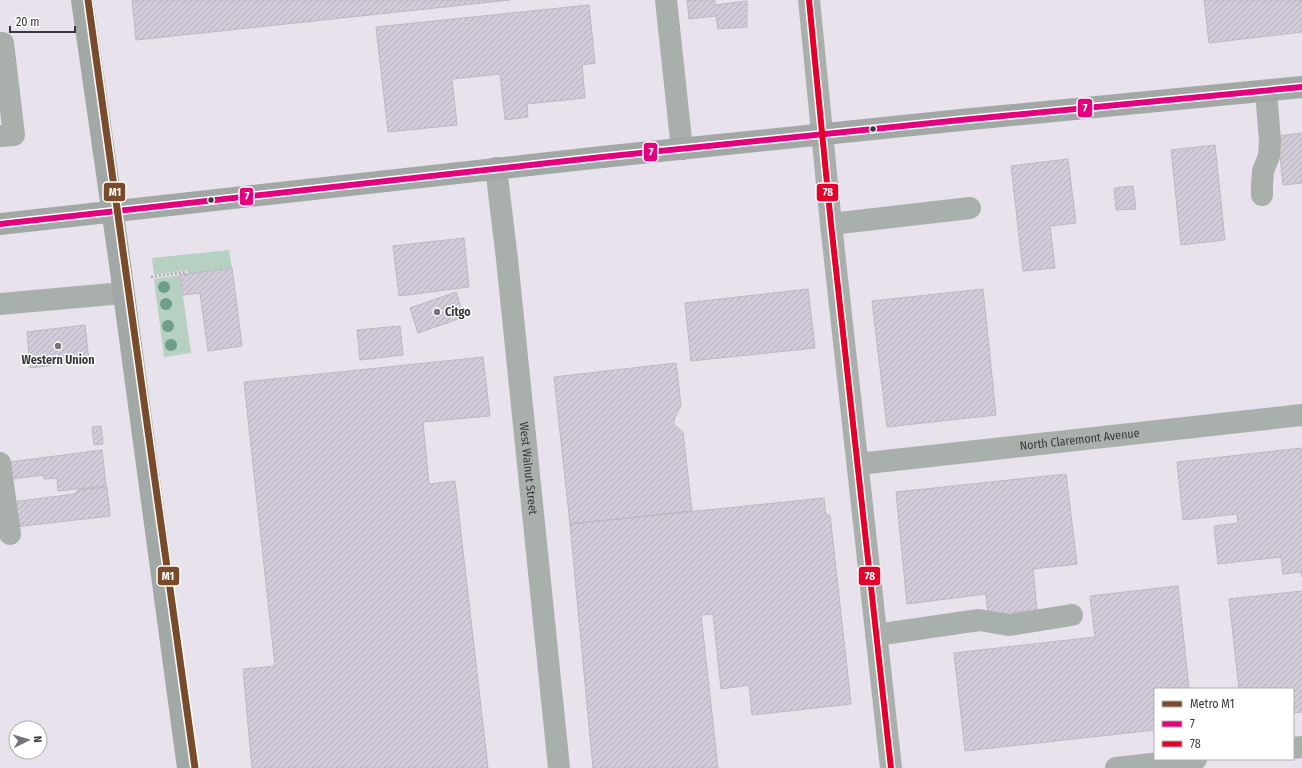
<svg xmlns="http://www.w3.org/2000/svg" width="1302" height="768" viewBox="0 0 1302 768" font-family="'Fira Sans Condensed',sans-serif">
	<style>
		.grass { fill: #b6d0c1 }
		.building { fill: url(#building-hatch); stroke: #bcb8bf }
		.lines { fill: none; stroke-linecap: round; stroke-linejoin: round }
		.path { stroke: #a8abab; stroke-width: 2.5; stroke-dasharray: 2 2; stroke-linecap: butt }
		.minor { stroke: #a9b0ac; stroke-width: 22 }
		.major { stroke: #a1a8a6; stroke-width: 22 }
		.bus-1-casing { stroke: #fff; stroke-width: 9 }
		.bus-2-casing { stroke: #fff; stroke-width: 9 }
		.bus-1 { stroke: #e5007d; stroke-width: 6 }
		.bus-2 { stroke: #e4002b; stroke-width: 6 }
		.metro-1-casing { stroke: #fff; stroke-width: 10 }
		.metro-1 { stroke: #7a4b2a; stroke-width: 7 }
		.tree { fill: #6c9e89 }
		.bus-dot { fill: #3a373d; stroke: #fff; stroke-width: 1.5 }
		.poi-dot { fill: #77737a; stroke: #fff; stroke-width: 1.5 }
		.labels { text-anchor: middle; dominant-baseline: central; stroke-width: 3; stroke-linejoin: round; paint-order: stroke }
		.poi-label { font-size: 12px; font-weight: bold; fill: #3a373d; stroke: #fff; text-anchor: start }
		.street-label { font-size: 12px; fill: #3a373d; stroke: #fff }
		.line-badge { stroke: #fff; stroke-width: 1.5 }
		.badge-label { font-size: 11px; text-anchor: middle; font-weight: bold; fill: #fff }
	</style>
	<defs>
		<pattern id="building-hatch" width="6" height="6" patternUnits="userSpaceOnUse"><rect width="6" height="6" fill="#d2cbd9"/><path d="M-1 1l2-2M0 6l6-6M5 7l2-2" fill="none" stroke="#b5afbb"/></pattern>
	</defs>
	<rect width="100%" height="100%" fill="#e7e2ec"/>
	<path class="grass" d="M229,250L232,268L188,274L187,270L154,275L152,258Z
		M180,275L191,353L164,357L154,279Z"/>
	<path class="building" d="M132,0H510L136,40Z
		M687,0H715V5L747,1V27L718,29L716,16L689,19Z
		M1204,0H1302V32L1209,43Z
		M589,5L595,63L582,65L585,98L527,104L528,117L505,120L500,74L452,79L457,125L388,132L376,27Z
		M1302,133V183L1283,185L1278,136Z
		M1215,145L1225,240L1181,245L1171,150Z
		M1068,159L1076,223L1050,226L1055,268L1023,271L1011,166Z
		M1133,186L1136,209L1116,210L1114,188Z
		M464,238L469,287L399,296L393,246Z
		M232,268L242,346L208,351L200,293L183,295L180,275Z
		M808,289L815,348L691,361L685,303Z
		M983,289L996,415L887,427L872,301Z
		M456,292L464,317L418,333L410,308Z
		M85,325L89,361L30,368L27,332Z
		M400,326L403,355L360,360L357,330Z
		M483,357L490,416L423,422L429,484L455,481L488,768H252L243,669L275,666L244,382Z
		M676,363L681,405L674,420V425L683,432L692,511L570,524L554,377Z
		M101,426L103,444L94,445L92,427Z
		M1302,448V577L1301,572L1283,574L1281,557L1218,564L1214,526L1238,523L1237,514L1183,520L1177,462Z
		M102,450L106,486L58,491L57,478L44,479V475L11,479L9,462Z
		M1066,474L1077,564L1033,569L1037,610L988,615L986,594L907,604L896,492Z
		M107,487L110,516L15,527L12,502L75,494L78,490Z
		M824,498L826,515H830L851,704L752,715L749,685L721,689L713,614L701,615L718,768H593L570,524Z
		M1178,586L1189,689H1155V730L965,751L954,653L1095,637L1090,596Z
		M1302,591V712L1293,713V689H1239L1229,599Z"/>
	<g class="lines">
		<path class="path" d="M151,277L185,272V275"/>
		<g class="minor">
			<path d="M666,0L682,149"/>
			<path d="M809,0L831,224L891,768"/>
			<path d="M0,43H3L14,135L0,136"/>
			<path id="s1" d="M496,168L507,259L559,768"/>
			<path d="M1262,195V185L1263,171L1269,156L1270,141L1266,91"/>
			<path d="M831,224L970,208"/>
			<path d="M0,304L123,293"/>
			<path d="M0,463L10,534"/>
			<path id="s2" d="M858,464L1302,415"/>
			<path d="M876,635L979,620L1009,625L1072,615"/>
			<path d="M1293,748L1302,747"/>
			<path d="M1116,768L1196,759"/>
		</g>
		<path class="major" d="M82,0L119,257L188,768
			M0,224L602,157L961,120L1302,87"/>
		<defs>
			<path id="bus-1" d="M0,224L602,157L961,120L1302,87"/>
			<path id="bus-2" d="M809,0L831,224L891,768"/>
		</defs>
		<use href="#bus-1" class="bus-1-casing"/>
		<use href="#bus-2" class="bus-2-casing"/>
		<use href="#bus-1" class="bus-1"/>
		<use href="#bus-2" class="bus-2"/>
		<defs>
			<path id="metro-1" d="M88,0L195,768"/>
		</defs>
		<use href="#metro-1" class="metro-1-casing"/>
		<use href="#metro-1" class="metro-1"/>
	</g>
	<g class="tree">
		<circle cx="164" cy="287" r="6"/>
		<circle cx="166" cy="304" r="6"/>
		<circle cx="168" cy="326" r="6"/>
		<circle cx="171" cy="345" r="6"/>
	</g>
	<g class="bus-dot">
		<circle cx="873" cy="129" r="3.5"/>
		<circle cx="211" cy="200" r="3.5"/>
	</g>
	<g class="poi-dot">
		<circle cx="437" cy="312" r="4"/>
		<circle cx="58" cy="346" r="4"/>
	</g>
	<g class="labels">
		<g class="poi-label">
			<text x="445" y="312">Citgo</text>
			<text x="58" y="360" text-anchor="middle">Western Union</text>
		</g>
		<g class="street-label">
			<text stroke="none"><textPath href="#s2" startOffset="223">North Claremont Avenue</textPath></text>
			<text stroke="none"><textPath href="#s1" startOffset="302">West Walnut Street</textPath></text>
		</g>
	</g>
	<g class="line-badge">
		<rect x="1077" y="98" width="16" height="20" rx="4" fill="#e5007d"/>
		<rect x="643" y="142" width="15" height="20" rx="4" fill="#e5007d"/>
		<rect x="103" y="182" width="23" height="20" rx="4" fill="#7a4b2a"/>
		<rect x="816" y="183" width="23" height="19" rx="4" fill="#e4002b"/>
		<rect x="239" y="187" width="15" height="19" rx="4" fill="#e5007d"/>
		<rect x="157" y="566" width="23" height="20" rx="4" fill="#7a4b2a"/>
		<rect x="858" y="566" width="23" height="20" rx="4" fill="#e4002b"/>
	</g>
	<g class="badge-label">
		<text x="1085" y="112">7</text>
		<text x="651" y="156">7</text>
		<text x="115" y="196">M1</text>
		<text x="828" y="196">78</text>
		<text x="247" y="200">7</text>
		<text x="168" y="580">M1</text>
		<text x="870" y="580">78</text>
	</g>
	<rect x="1154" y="688" width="140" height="72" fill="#ffffff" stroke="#b0afb1"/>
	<rect x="1162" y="701" width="20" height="6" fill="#7a4b2a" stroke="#b0afb1"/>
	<text x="1190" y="708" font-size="12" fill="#3a373d">Metro M1</text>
	<rect x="1162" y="721" width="20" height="6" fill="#e5007d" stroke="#b0afb1"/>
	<text x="1190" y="728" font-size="12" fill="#3a373d">7</text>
	<rect x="1162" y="741" width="20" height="6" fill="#e4002b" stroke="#b0afb1"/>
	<text x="1190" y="748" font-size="12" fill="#3a373d">78</text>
	<g transform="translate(28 740) rotate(85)"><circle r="19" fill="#ffffff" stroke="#b0afb1"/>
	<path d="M0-3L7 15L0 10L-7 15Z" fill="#77737a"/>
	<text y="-6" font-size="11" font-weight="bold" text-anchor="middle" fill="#3a373d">N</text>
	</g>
	<path d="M10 26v6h65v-6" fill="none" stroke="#3a373d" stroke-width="2"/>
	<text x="16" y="26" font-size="12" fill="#3a373d" stroke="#ffffff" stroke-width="3" paint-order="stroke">20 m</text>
</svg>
